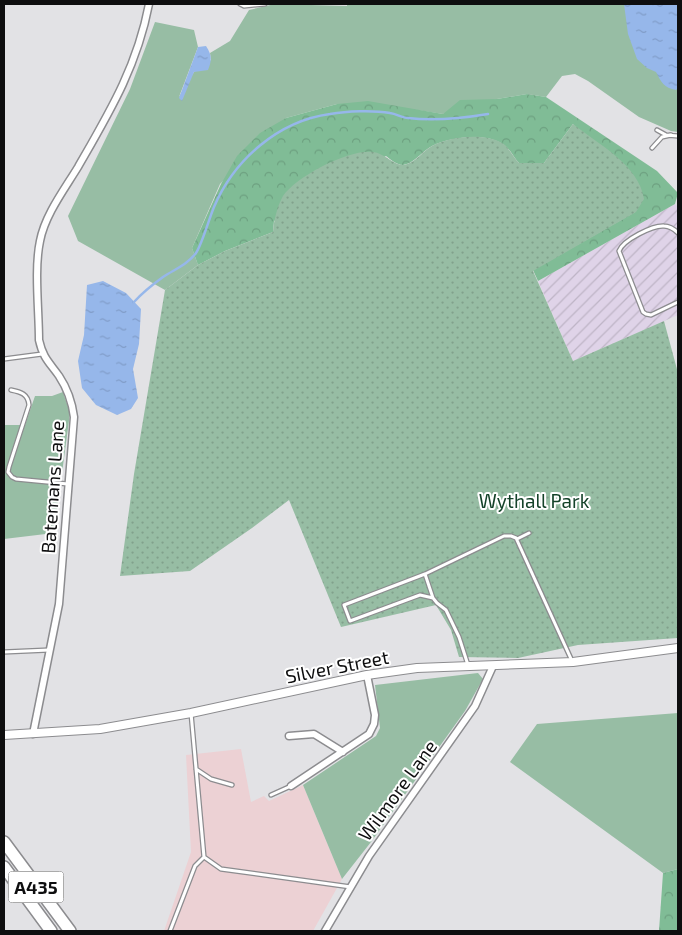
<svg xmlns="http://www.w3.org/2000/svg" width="682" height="935" viewBox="0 0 682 935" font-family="'Exo 2',sans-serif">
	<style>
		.commercial { fill: #ecd1d4 }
		.industrial { fill: url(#industrial-furrows) }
		.grass { fill: #97bda4 }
		.forest { fill: url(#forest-crowns) }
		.park { fill: url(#park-dots) }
		.water { fill: url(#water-ripples) }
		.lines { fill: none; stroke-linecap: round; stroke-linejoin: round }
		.stream { stroke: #96b7ea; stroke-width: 2.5 }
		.service-casing { stroke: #8c8c8f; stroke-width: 5.5 }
		.minor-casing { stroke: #8c8c8f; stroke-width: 9 }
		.tertiary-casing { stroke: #8c8c8f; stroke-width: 10 }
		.trunk-casing { stroke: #8c8c8f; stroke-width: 14 }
		.service { stroke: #fff; stroke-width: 3 }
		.minor { stroke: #fff; stroke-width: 6 }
		.tertiary { stroke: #fff; stroke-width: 8 }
		.trunk { stroke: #fff; stroke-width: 11 }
		.labels { text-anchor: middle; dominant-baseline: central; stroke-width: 4; stroke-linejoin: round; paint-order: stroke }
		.shield { fill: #fff; stroke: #565657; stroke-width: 1 }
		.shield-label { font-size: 18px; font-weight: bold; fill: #0e0e0f }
		.street-label { font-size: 19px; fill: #0e0e0f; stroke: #fff }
		.park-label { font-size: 19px; fill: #144229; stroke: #fff }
	</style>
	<defs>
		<pattern id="industrial-furrows" width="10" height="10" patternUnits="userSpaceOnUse" patternTransform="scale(1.25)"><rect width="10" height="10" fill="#dfd3e8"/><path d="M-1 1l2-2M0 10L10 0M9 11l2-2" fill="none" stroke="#beb4c6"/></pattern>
		<pattern id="forest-crowns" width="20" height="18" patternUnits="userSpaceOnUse" patternTransform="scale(1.25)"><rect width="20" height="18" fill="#80bc96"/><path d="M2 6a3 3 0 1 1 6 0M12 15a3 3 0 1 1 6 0" fill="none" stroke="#6da080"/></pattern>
		<pattern id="park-dots" width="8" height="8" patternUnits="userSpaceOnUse" patternTransform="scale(1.25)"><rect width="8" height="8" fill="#97bda4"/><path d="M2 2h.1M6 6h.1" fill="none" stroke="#81a18c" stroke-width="1.8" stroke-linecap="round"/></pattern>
		<pattern id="water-ripples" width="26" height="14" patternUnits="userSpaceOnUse" patternTransform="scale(1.25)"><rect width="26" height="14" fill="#96b7ea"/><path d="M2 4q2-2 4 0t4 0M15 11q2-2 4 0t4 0" fill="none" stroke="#809cc8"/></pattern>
	</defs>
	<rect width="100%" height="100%" fill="#e2e2e5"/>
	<path class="commercial" d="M241,749L251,802L264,796L269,801L303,785L342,879L313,931H164L191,852L186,755Z"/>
	<path class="industrial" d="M675,204L678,207V315L573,361L538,281Z"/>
	<path class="grass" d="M275,4L347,6V4H678V132L671,131L639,117L588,81L575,74L562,76L546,97L527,94L497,99L443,114L417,110L337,104L286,118L220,184L192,248L198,265L165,290L78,241L68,216L130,89L155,22L194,30L198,47L179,97L194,72L211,60L210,53L230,41L249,10Z
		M63,392L70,413L54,533L4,539V425H25L35,396H52Z
		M478,673L483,679L465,711L371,842L342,879L303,785L376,736L380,728L375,685Z
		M678,713V869L663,873L510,762L537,724Z"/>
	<path class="forest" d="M527,94L546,97L657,171L678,193L675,204L538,281L533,270L635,212L573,124L544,163H519C514,158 510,149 504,145C486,132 451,137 432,146C422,151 414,164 403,165C397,165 390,159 386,156L274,221L273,232L225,251L198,265L192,248L221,184L237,156L260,133L286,118L337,104L368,101L443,114L460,100L497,99Z
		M678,869V931H659L663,873Z"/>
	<path class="park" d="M573,124C598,144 639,165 644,199L636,212L533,271L573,361L664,321L678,373V638L578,645L518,658L459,657L451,630L436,605L341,627L289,500L252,528L190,571L120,576L134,474L165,290L198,265L225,251L273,232C274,220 277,207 283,196C297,176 349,149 373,152C384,153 395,166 404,165C415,163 423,151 432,146C450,136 488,132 505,145C510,150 514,158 519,163H544Z"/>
	<path class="water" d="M624,4H678V88L676,90C664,88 661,82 656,72L647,68L637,59L628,34Z
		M206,46C212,55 212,60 208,70L194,72L182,101L179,98L198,47Z
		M103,281L126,293L141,309L139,344L133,369L138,398L131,409L117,415L96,405L82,388L78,361L84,335L87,285Z"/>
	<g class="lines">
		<path class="stream" d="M134,302C143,292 152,285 163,277C175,269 187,265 196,253C202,244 209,219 214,207C234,160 278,121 330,114C347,111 373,110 390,113C397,114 402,118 408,118C432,121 464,118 488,114"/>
		<defs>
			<path id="service" d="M240,4L244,6L265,4
				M657,130L666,135L678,136
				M652,148L662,137L671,135
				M678,233C674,229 670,226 664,226C653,225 623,240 619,251L643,312L646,314L651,315L678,302
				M4,359L42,354
				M11,390C21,392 28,394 29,405L9,467L8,472L12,477L16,479L68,484
				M517,539L529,533
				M425,574L433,598L437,603L446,610L459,637L468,665
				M433,598L420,595L350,621L344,605L425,574L504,536H511L516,538L572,661
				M4,652L49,650
				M191,713L204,857L221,869L351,887
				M196,769L211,779L232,785
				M271,795L291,786
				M170,931L195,866L204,857"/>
			<path id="minor" d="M33,734L59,604L74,417C72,402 67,388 59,376C49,362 43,358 39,340C39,311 34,269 40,241C45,215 64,190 78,167C109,113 137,67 149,4
				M289,736L314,734L343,752
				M291,786L369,734L374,724L375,715L367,675
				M325,931L369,856L475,706L493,666"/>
			<path id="tertiary" d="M4,735L100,729L191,713L367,675L417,668L573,662L678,648"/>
			<path id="trunk" d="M4,842L70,931
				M4,867L51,931"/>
		</defs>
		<use href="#service" class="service-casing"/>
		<use href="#minor" class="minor-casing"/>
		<use href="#tertiary" class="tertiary-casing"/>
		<use href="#trunk" class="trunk-casing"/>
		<use href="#service" class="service"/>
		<use href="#minor" class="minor"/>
		<use href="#tertiary" class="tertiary"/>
		<use href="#trunk" class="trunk"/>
	</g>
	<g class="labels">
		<rect class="shield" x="8.5" y="871.5" width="55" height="31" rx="4"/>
		<g class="shield-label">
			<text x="36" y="887">A435</text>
		</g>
		<g class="street-label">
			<text transform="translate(52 487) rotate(-86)">Batemans Lane</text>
			<text transform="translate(337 666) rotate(-11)">Silver Street</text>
			<text transform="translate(397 790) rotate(-54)">Wilmore Lane</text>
		</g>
		<g class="park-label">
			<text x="534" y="500">Wythall Park</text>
		</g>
	</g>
	<rect width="682" height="935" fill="none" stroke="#0e0e0f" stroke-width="10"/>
</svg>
